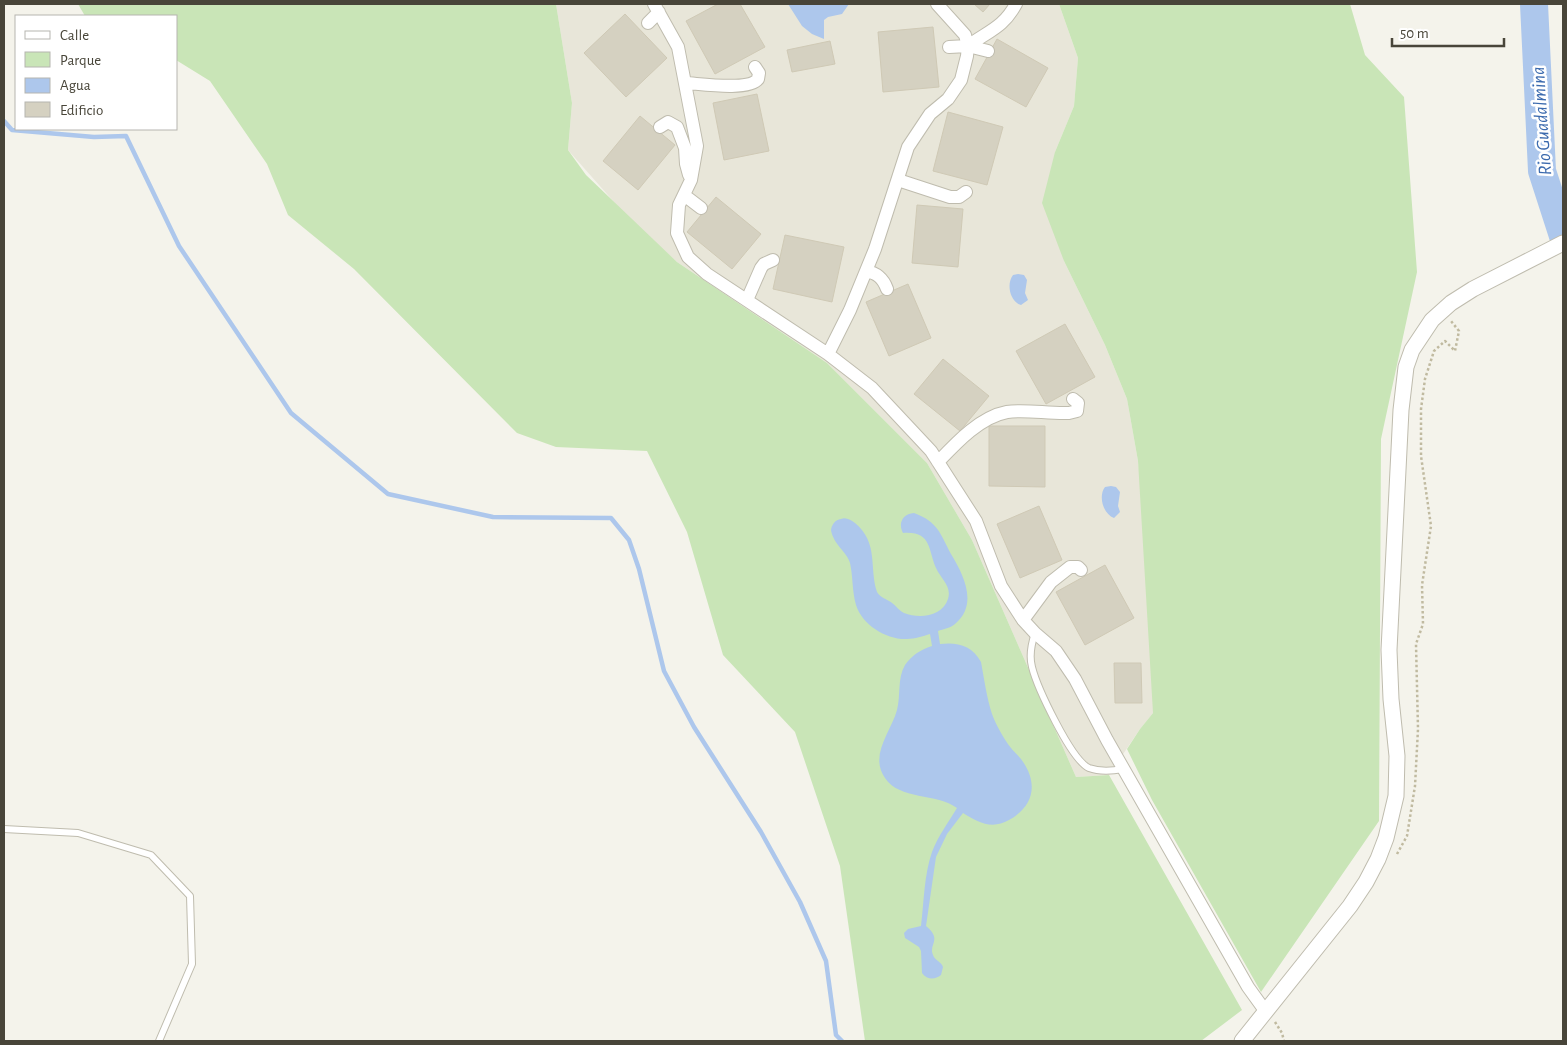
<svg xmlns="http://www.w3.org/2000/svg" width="1567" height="1045" viewBox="0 0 1567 1045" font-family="'Alegreya Sans',sans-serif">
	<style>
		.residential { fill: #e8e6d9 }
		.green { fill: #c9e5b7 }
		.water { fill: #adc7ec }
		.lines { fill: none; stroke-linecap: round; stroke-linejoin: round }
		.stream { stroke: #adc7ec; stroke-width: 4.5 }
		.river { stroke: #adc7ec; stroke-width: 28 }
		.building { fill: #d5d1c1; stroke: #cfc9b5 }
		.service-casing { stroke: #bfbcae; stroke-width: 8 }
		.minor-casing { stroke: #bfbcae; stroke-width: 14 }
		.tertiary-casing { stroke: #bfbcae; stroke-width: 17 }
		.path { stroke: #c0baa0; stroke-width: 2.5; stroke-dasharray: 2.5 2.5; stroke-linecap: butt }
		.service { stroke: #fff; stroke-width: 6 }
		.minor { stroke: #fff; stroke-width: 12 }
		.tertiary { stroke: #fff; stroke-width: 15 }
		.labels { text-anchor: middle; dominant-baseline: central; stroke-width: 5; stroke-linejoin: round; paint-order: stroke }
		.water-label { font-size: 19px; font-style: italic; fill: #3a69ad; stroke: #fff }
	</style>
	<rect width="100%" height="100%" fill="#f4f3eb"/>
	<path class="residential" d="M556,4H1059L1078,58L1074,106L1055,152L1064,261L1105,345L1127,399L1138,461L1153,600V713L1140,729L1109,775L1076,777L972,540L927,463L827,363L677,262L630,220L568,150L572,103Z"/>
	<path class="green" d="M78,4H556L572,103L568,150L586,175L677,262L827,363L927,463L972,540L1076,777L1109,775L1242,1010L1201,1041H865L840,866L795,732L723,655L687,532L647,451L556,447L517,433L354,269L288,215L267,164L210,81L176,60V16H85Z
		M1059,4H1350L1365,55L1404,97L1417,272L1381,439L1379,821L1261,992L1152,800L1127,749L1140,729L1153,713L1138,461L1127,399L1105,345L1064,261L1042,203L1055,152L1074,106L1078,58Z"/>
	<path class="water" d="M788,4H849L842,14L828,17L824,20V39L812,34L802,26Z
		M1018,274L1024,275L1027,280L1025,293L1028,300L1021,305C1010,302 1006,284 1013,275Z
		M1111,486L1116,487L1120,492L1118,506L1120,512L1114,518C1103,514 1098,496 1105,487Z
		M914,513C938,522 940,533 951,554C963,574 979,604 955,624C951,628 943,629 938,631L940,644C957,642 972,645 981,662C984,678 987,699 992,714C996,725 1004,739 1011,748C1014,752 1018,755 1021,759C1039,783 1034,806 1009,820C992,830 977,822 963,813L947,834L936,857L926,926C943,940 928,944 933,955C935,961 941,961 943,967L941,975C935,980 927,980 922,973L921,951L919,947L905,938L904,933L908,929L921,926C924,902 924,875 932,852C938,836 948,823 957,808C937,793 899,800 885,778C869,755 891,732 897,710C901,695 897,679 905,665C912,655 920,650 932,646L930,634C923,636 915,639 907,639C887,640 862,625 856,605C852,591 853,576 850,563C847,552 833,544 831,530C832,524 835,520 841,519C846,517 851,520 855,523C879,543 869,568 877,592C880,597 884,598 889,601C895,604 898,610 904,613C919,619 942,617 948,599C952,586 941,579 936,568C928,550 932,531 903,533C898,524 902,514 914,513Z"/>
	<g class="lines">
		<path class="stream" d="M4,121L12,130L94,137L126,136L179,246L291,413L388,494L493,517L611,518L629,540L639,569L664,671L694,727L761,832L800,902L826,961L836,1035L842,1041"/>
		<path class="river" d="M1534,4L1542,171L1563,236"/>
	</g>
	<path class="building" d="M718,4H740L765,47L715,74L686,21Z
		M974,4H990L983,12Z
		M625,14L667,58L626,97L584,53Z
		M933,27L939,87L883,92L878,32Z
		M997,39L1048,68L1026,107L975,79Z
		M830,41L835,64L792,72L787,50Z
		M757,94L769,151L724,160L713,103Z
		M948,112L1003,127L987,185L933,171Z
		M640,116L675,145L638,190L603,161Z
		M716,197L761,234L732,269L687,232Z
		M917,205L963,209L958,267L912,263Z
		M785,235L844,247L832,302L773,289Z
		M908,284L931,338L889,356L866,302Z
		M1065,324L1095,377L1046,404L1016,351Z
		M943,359L989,396L960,431L914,394Z
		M989,426H1045V487L989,486Z
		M1039,506L1062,560L1020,578L997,524Z
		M1105,565L1134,618L1085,645L1056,592Z
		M1114,663H1141L1142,703H1115Z"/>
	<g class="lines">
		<defs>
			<path id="service" d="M1035,633C1031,645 1029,656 1032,667C1037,687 1071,760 1089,768C1100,772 1112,771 1123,769
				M4,829L78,833L151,855L190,896L192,964L159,1041"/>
			<path id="minor" d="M654,4L678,47L697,146L691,180L679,205L677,233L688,257L707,274L828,354L872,388L931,451L976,521L1001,586L1023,620L1035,633L1056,651L1075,679L1107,740L1248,987L1266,1012
				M648,23L659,12
				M968,46C988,31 1003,28 1016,4
				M949,47L968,46L988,51
				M686,83C702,84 749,91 758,79L759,73L755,67
				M660,127L668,122L677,127L685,148L686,164L689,175
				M898,180L950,197H959L966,192
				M684,195L701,208
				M866,271C877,273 883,278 887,289
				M747,300L761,268L764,264L773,260
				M828,354L850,310L875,249L908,147L930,114L948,99L961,80L967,56L968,46L965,35L937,4
				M938,462C956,443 980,417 1007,412C1025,409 1049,414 1069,413L1077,411L1078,403L1073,399
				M1023,620L1051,582L1070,567H1078L1081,570"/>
			<path id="tertiary" d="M1242,1041L1350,906L1366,882L1378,859L1386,838L1396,796L1397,756L1391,699L1389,650L1401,410L1406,367L1412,350L1432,320L1451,303L1473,289L1563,243"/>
		</defs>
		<use href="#service" class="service-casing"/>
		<use href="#minor" class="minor-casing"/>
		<use href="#tertiary" class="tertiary-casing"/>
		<path class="path" d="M1397,854L1407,836L1415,786L1418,729L1416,644L1423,624L1422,585L1431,526L1421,456V409L1425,379L1434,351L1445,341L1455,351L1459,331L1451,321
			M1275,1022L1282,1033L1284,1041"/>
		<use href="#service" class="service"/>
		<use href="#minor" class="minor"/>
		<use href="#tertiary" class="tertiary"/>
	</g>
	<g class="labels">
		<g class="water-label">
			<text transform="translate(1542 121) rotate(-94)">Rio Guadalmina</text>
		</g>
	</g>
	<rect width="1567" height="1045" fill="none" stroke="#484539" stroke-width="10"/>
	<rect x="15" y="15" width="162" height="115" fill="#ffffff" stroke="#b6b5b0"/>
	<rect x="25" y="31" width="25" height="8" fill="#ffffff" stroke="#b6b5b0"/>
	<text x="60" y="40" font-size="15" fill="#484539">Calle</text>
	<rect x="25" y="52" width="25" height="15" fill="#c9e5b7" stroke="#b6b5b0"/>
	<text x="60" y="65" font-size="15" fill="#484539">Parque</text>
	<rect x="25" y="78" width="25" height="15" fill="#adc7ec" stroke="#b6b5b0"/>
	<text x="60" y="90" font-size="15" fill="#484539">Agua</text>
	<rect x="25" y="102" width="25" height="15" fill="#d5d1c1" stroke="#b6b5b0"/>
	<text x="60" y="115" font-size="15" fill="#484539">Edificio</text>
	<path d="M1392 38v8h112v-8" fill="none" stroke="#484539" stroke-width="2.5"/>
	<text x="1400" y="38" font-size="15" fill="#484539" stroke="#ffffff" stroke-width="4" paint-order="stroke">50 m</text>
</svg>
